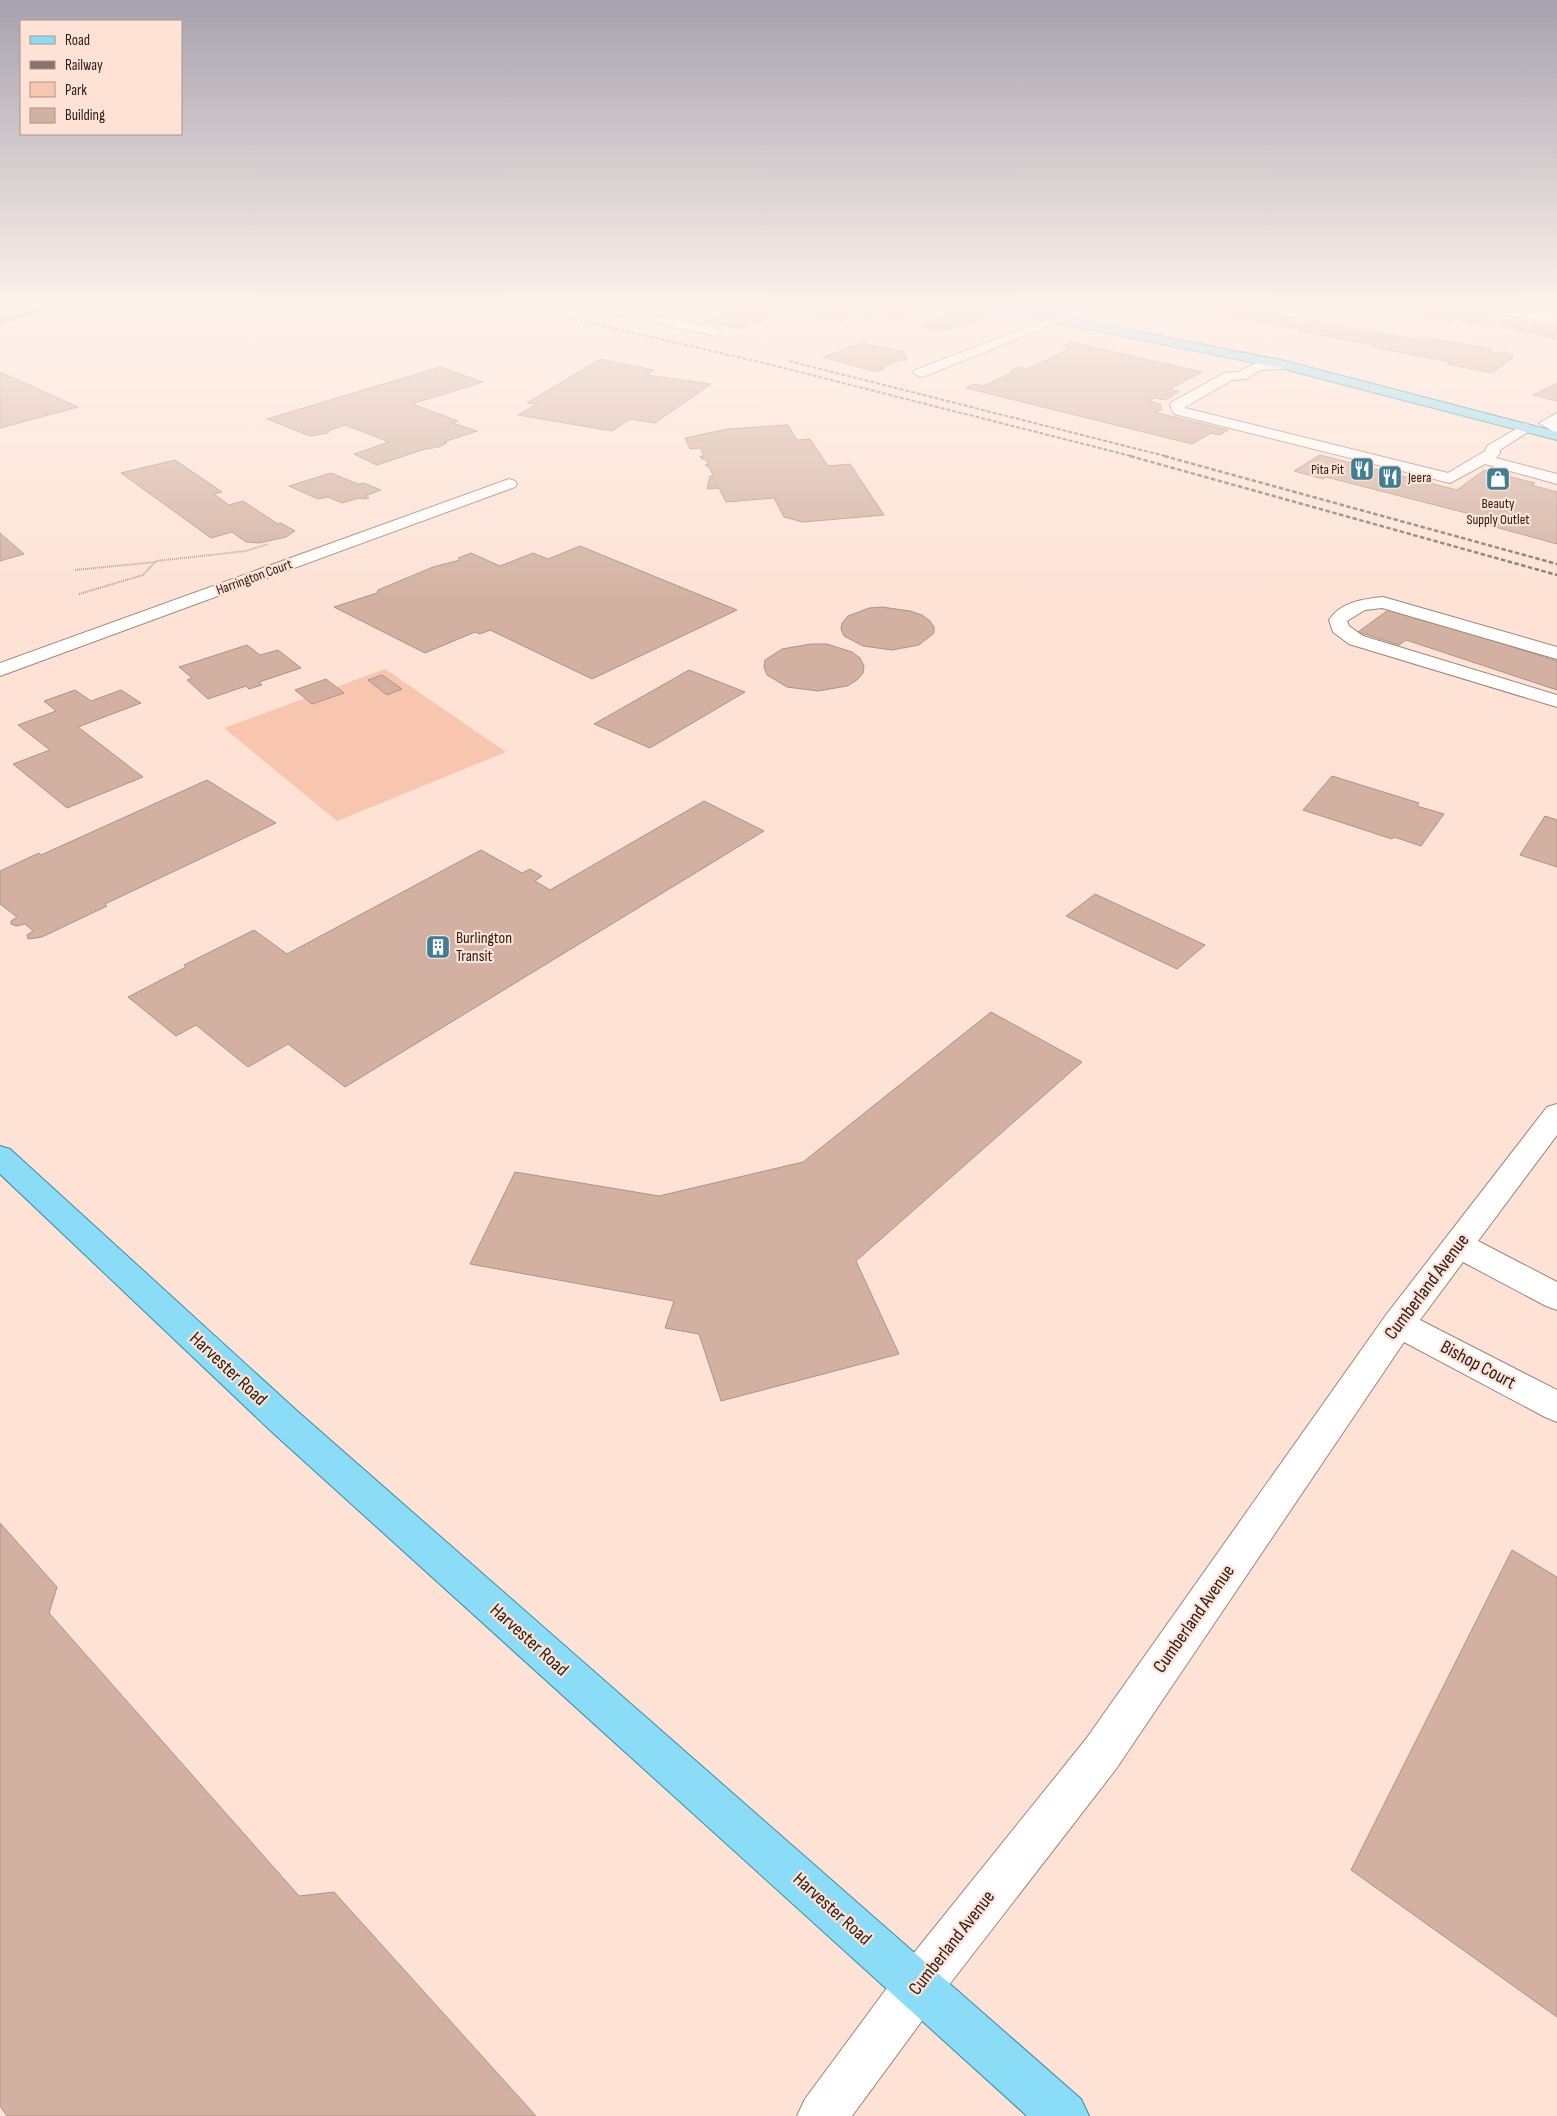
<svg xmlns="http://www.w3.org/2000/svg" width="1557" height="2116" viewBox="0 0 1557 2116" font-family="'Sofia Sans Condensed',sans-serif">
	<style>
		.green { fill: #f8c6ae }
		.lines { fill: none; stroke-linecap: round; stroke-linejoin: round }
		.stream { stroke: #ac6745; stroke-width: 4.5 }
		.building { fill: #d2b1a2; stroke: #b19284 }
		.minor-casing { stroke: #a28475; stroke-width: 2 }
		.major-casing { stroke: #378da6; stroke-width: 2 }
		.path { stroke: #b09b90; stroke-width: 2; stroke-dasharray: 1 1; stroke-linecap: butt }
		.minor { fill: #fff; fill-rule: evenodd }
		.major { fill: #8bddf7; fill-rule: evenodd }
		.rail-far1 { stroke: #86736a; stroke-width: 2; stroke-dasharray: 4 2; stroke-linecap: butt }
		.rail { stroke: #86736a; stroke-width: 2.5; stroke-dasharray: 4.5 2.5; stroke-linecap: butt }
		.labels { text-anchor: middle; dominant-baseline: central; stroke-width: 4.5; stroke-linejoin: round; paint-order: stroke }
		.far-poi-label { font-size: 14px; fill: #2c201a; stroke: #fde2d5; text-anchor: end }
		.far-street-label { font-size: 14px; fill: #2c201a; stroke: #fde2d5 }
		.poi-label { font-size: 16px; fill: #2c201a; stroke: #fde2d5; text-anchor: start }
		.near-street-label { font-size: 19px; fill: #2c201a; stroke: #fde2d5 }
	</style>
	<rect width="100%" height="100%" fill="#fde2d5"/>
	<path class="green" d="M385,669L506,752L337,821L224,728Z"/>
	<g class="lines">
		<path class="stream" d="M0,321L46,309L53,305L51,303"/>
	</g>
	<path class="building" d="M620,303H685L663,312Z
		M723,303H809L739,329L704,321L730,311L716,308L728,304Z
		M844,303H893L837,322L812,315Z
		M895,303L913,307L920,304L933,307L896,320L877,315L868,319L857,316Z
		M1167,303H1214L1419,340L1423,337L1492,349L1488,352L1499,354L1505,351L1514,357L1492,373L1447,364L1451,362L1372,347L1374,345L1299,331L1302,330L1164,304Z
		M1386,303H1400L1397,305L1421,308L1407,315L1391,312L1396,309L1376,307Z
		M1537,303H1557V307L1535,304Z
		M1429,306L1465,313L1448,322L1431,318L1439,315L1436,314L1429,318L1412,314Z
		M960,311L985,317L943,332L918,326Z
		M1470,312L1486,315L1483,317L1506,319L1492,327L1475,323L1480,321L1474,323L1457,319Z
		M1512,319L1528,322L1525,324L1549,326L1535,334L1518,331L1522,328L1516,330L1499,326Z
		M1552,326L1557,327L1555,339L1537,335Z
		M1070,342L1202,372L1170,389L1179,392L1165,400L1155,398L1149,401L1160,404L1162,410L1154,412L1228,430L1220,435L1211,433L1192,444L966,388L974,384L983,386L1014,372L1010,371L1018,367L1027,369L1071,348L1063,346Z
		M862,343L904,352L907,360H900L880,368L884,369L879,371H872L823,357Z
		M600,359L654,370L647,375L711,384L655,423L630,419L612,431L518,415L537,404L527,403Z
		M440,367L483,382L412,404L458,421L452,423L477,431L444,442L447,443L439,447L425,449L377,465L354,454L389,442L345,425L330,430L328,433L310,436L267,419Z
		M0,372L78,407L0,428Z
		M1557,383V401L1533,395Z
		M788,425L797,440L810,439L828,466L850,464L884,515L803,522L784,517L774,498L726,502L719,488L707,489L710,476L713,475L709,467L705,465L708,464L705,459H702L700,456H704L700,448L690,449L685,438L728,429Z
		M1320,455L1457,490L1484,470L1535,483L1531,485L1557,492V544L1477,522L1482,519L1472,516L1474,515L1326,477L1323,479L1294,471Z
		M175,460L222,492L214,494L229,505L243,501L278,524L281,523L295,531L286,537L259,543L246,542L232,532L211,538L121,473Z
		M331,473L358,484L364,483L381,490L365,496L369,498L364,499L359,498L342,503L328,497L318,499L289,486Z
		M0,533L24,554L0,561Z
		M580,546L737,610L592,679L490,630L480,634L475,632L425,653L334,607L377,593L378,590L433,567L460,560L458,558L471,553L500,566L533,553L548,559Z
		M882,607L910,611L922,615L930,621L934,627V633L919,645L892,650L863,646L844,636L841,629L842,623L848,616L869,608Z
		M1391,608L1557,661V690L1406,640L1399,645L1358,632Z
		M811,644H827L852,652L860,658L864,666L863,673L857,680L847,686L818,691L787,687L767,675L764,667L765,660L782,649Z
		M247,645L260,655L278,650L301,668L259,682L262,685L249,689L246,686L208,699L187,680L192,678L179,667Z
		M689,670L745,692L650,748L594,724Z
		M382,675L402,689L387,695L368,680Z
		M326,679L344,693L312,704L295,690Z
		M75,690L91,701L121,690L141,703L78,727L143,777L67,808L13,764L50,750L18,725L56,711L44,701Z
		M1332,776L1419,803L1417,806L1444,814L1421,846L1394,837L1392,839L1303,810Z
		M207,780L276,823L105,904L107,906L42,937L28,939L27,935L33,931L25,924L16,926L11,924V921L17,917L0,904V871L39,853L41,855Z
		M704,801L764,831L345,1087L288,1044L248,1067L196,1025L176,1036L128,997L186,967L184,965L254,930L287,954L481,850L522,873L530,869L542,876L535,881L550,890Z
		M1545,816L1557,820V867L1520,855Z
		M1095,894L1205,945L1177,969L1066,916Z
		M991,1012L1082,1062L856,1261L899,1354L721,1401L699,1334L665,1328L674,1301L470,1264L515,1172L659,1196L803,1162Z
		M0,1523L57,1587L49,1613L299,1896L334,1892L536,2116H7L0,2106Z
		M1512,1550L1557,1577V2017L1351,1870Z"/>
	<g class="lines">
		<defs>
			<path id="minor" d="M578,303H598L716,328L722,332L716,336L584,307Z
				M1091,303H1107L925,376L920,377L913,373L915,370Z
				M1459,303H1482L1557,316V324L1465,307Z
				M1285,361L1290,362L1292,365L1290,368L1261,370L1246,379L1232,380L1185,407V408L1448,473L1485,451L1487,446L1526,423L1533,427L1531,430L1500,450V453L1496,458L1557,474V484L1485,464L1450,483L1174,414L1170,405L1172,402L1224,373L1238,372L1258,362Z
				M1557,413V434L1539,423Z
				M509,479L515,481L517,484L515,487L0,676V663Z
				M1383,597L1557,647V659L1382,608L1365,610L1347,621L1349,626L1363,636L1557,695V707L1349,644L1333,632L1329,620C1341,602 1363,599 1383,597Z
				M1557,1104V1135L1478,1241L1557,1282V1310L1546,1306L1463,1262L1420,1320L1557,1390V1422L1545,1417L1404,1342L1116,1769L935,2003L852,2116H797L805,2099L901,1969L1086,1739L1386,1315L1547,1107Z"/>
			<path id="major" d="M974,303H996L1285,361L1557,432V440L1284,369L980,307Z
				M0,1146L10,1149L296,1410L1081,2099L1089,2116H1027L272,1432L0,1174Z"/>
		</defs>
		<use href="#minor" class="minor-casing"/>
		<use href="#major" class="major-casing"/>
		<path class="path" d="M75,570L156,562
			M79,594L143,575L156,561L246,551L268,544"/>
		<use href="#minor" class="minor"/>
		<use href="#major" class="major"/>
		<path class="rail-far1" d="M503,303L768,364L1135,457
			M789,361L1169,457"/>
		<path class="rail" d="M1130,456L1557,575
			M1164,456L1557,564"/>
	</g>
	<linearGradient id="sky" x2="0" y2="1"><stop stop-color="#a6a2ae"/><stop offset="0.51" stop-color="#fef2ec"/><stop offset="1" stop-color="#fef2ec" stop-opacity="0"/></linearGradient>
	<rect width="1557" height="599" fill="url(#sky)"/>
	<defs>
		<symbol id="restaurant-square" viewBox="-11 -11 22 22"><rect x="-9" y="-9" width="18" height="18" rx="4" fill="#407e94" stroke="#fde2d5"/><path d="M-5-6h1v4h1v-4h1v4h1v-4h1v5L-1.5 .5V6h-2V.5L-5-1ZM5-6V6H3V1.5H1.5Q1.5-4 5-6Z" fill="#fff"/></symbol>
		<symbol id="shop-square" viewBox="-11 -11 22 22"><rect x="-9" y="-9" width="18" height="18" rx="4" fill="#407e94" stroke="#fde2d5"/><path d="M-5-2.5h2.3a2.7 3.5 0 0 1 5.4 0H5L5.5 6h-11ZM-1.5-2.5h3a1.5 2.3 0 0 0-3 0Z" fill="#fff"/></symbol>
		<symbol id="building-square" viewBox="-11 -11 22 22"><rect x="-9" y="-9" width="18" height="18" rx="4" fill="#407e94" stroke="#fde2d5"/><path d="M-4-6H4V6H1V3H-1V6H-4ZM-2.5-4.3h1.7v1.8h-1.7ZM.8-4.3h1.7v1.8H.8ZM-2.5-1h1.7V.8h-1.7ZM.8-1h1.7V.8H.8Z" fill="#fff"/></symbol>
	</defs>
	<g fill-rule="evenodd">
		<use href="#restaurant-square" x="1348" y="455" width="28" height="28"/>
		<use href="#restaurant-square" x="1376" y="463" width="28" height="28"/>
		<use href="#shop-square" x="1484" y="465" width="28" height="28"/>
		<use href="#building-square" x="424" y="933" width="28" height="28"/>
	</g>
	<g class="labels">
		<g class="far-poi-label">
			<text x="1344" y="469">Pita Pit</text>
			<text x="1408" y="477" text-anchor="start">Jeera</text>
			<text x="1498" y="503" text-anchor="middle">Beauty<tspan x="1498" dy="16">Supply Outlet</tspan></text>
		</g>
		<g class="far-street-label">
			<text transform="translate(254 577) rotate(-20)">Harrington Court</text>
		</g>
		<g class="poi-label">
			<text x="456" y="938">Burlington<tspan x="456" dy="18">Transit</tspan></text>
		</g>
		<g class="near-street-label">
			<text transform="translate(1427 1287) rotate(-53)">Cumberland Avenue</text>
			<text transform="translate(1478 1365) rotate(28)">Bishop Court</text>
			<text transform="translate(228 1369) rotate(43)">Harvester Road</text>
			<text transform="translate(1194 1619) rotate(-55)">Cumberland Avenue</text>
			<text transform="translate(529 1640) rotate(42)">Harvester Road</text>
			<text transform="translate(832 1909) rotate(42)">Harvester Road</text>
			<text transform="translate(952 1943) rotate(-52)">Cumberland Avenue</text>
		</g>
	</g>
	<rect x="20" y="20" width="162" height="115" fill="#fde2d5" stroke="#a9948a"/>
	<rect x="30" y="36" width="25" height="8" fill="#8bddf7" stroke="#a9948a"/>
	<text x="65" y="45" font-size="15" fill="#2c201a">Road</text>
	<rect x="30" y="61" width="25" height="8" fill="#86736a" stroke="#a9948a"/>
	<text x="65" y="70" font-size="15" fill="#2c201a">Railway</text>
	<rect x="30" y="82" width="25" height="15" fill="#f8c6ae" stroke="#a9948a"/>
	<text x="65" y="95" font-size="15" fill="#2c201a">Park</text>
	<rect x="30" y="108" width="25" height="15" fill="#d2b1a2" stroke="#a9948a"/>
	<text x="65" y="120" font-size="15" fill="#2c201a">Building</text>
</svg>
